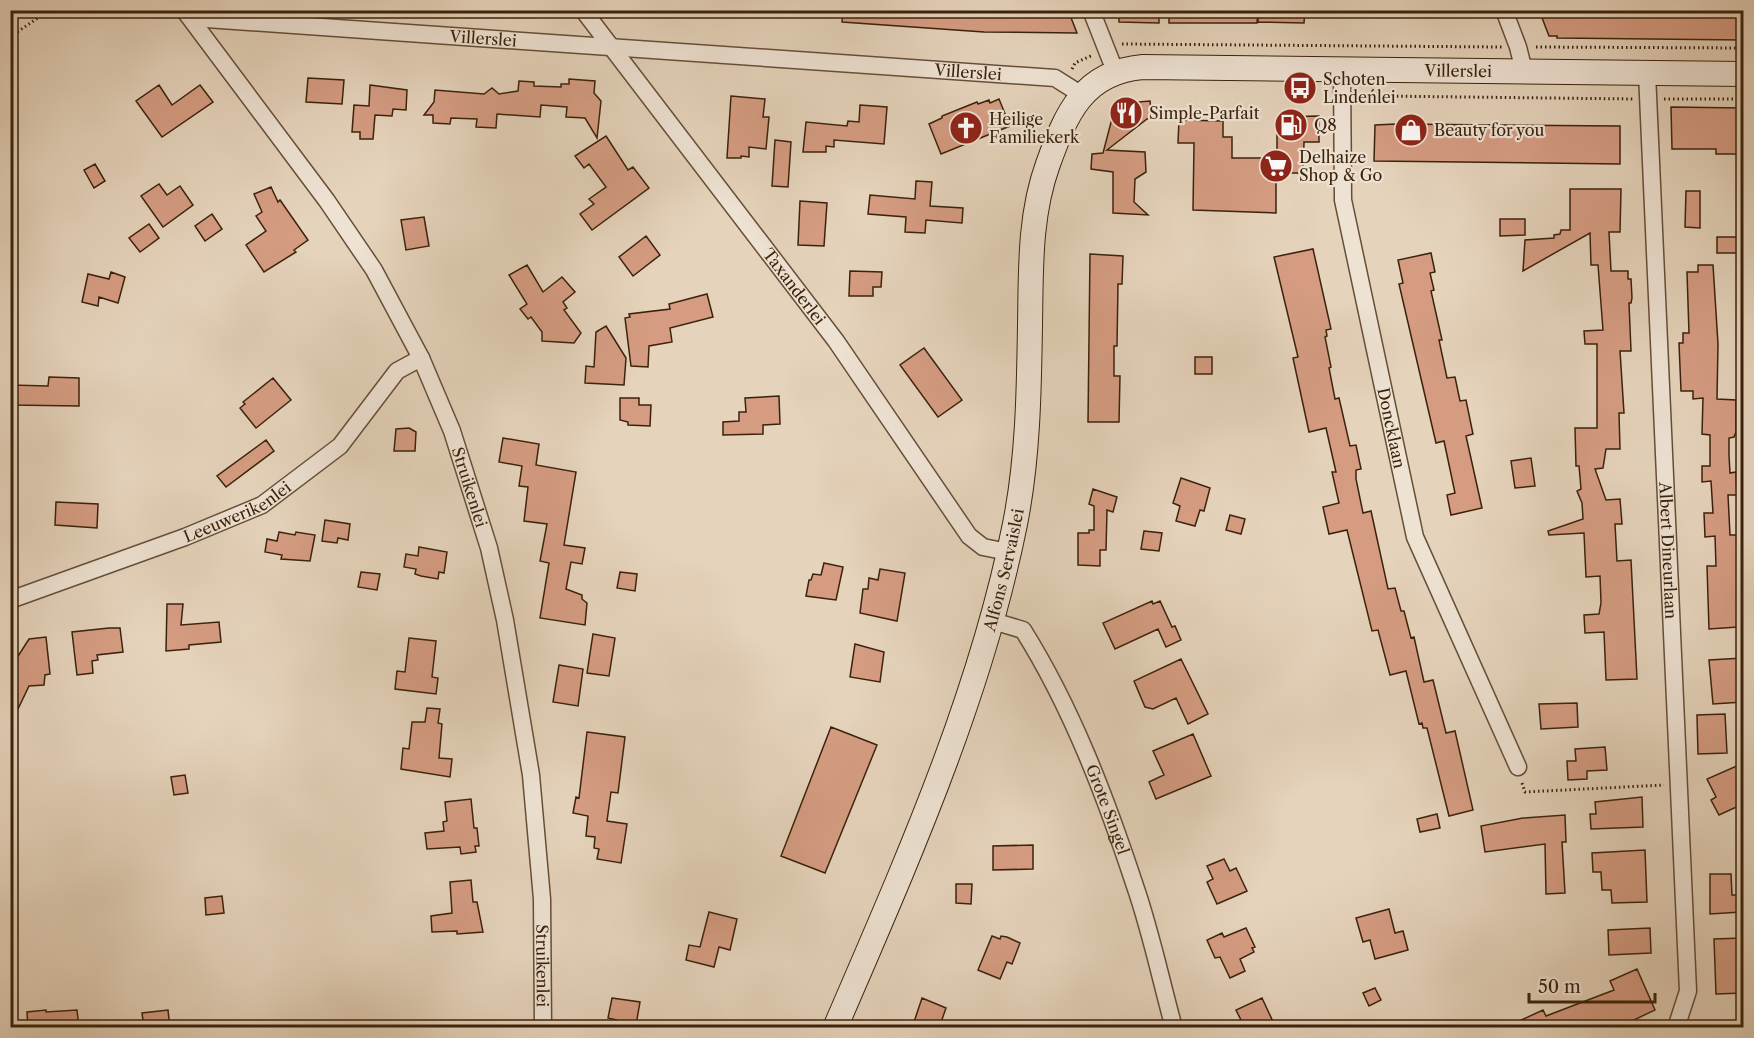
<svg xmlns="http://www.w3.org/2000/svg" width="1754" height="1038" viewBox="0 0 1754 1038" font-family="'Libre Caslon Text',serif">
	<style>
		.building { fill: #d59c82; stroke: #3b220b; stroke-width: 1.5 }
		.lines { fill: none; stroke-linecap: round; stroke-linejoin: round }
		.street-casing { stroke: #664e37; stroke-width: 19 }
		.secondary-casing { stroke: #3b220b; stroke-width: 26 }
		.path { stroke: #3b220b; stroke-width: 3; stroke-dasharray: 1.5 3; stroke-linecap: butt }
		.street { stroke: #eee2d3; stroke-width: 16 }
		.secondary { stroke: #eee2d3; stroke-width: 24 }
		.labels { text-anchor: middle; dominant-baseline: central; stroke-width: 4.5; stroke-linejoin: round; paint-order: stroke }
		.street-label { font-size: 16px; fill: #3b220b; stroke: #eee2d3 }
		.poi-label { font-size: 16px; fill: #3b220b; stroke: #eee2d3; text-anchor: start }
	</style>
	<rect width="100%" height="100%" fill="#e5d3bb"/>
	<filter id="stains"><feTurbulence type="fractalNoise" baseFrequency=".00333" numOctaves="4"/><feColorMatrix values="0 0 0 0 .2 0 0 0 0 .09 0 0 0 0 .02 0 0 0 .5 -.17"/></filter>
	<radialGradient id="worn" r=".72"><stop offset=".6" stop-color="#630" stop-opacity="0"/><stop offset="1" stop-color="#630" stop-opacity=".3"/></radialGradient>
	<path class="building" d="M843,10H1068L1077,33L984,32L842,22Z
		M1119,10H1159V23L1119,22Z
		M1169,10H1258L1257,23H1169Z
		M1258,10H1305L1304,23L1258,22Z
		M1539,10H1743V40L1557,38V36H1549Z
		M308,78L344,80L342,104L306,102Z
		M569,79L595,81L594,93L601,101L597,138L585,118L566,117L567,107L541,105L540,117L497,114L496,128L476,127L477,119L451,118L450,124L433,123V115H424L434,102L435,90L484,94L492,88L499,94L518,91L519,81L534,82V86L561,87V84H569Z
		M159,85L172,105L200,85L213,102L162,137L136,101Z
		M370,85L407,90L406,110L393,109L392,116L375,115L373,139H360V132H352L354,105L369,106Z
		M731,96L765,99L763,117H769L766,149L749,147V157L741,156V158H727Z
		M999,99L1010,126L941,154L929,124L942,118V116L977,102L978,104L989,100L990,103Z
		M1123,100L1126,103L1150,101L1152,119H1147L1107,150L1145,152L1146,172L1135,179L1134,202L1148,215L1113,213V172L1091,169L1092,154L1103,153L1114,111L1112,109Z
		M860,105L887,107L884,144L834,140V147L826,146V152H803L806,122L847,126L848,121L859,122Z
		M1671,107L1743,108V154H1716V149H1672Z
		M1319,116V142H1304L1303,173H1276V213L1193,210L1194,143H1178L1179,120L1223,121V137H1232V158H1277V117Z
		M1396,124L1620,126V164L1374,161L1375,125Z
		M606,136L628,170L633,167L649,188L592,230L580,214L594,204L589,199L606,187L589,164L584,168L575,156Z
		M775,140L791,142L788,187L772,186Z
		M95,164L105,181L94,188L84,170Z
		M916,181L932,182L930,206L963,208L962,223L926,220L925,233L905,232L906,217L868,214L870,195L915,199Z
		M159,184L167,195L180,186L193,205L163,227L141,196Z
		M271,187L278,202L280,200L308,240L294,250L296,252L264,272L246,245L266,231L256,216L262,212L254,194Z
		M1570,189H1621L1620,232H1609L1611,271H1628V279H1631L1632,298L1631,303H1629L1631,351H1620L1624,413H1619L1620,449H1606L1603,468L1595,469L1606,500L1620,499L1622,524H1615L1617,561L1631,560L1637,679L1606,680L1604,632L1585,633L1584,615L1599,614L1601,603L1600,576L1586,577L1584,533L1549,535L1548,531L1583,519L1582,503L1577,491L1581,489L1579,466H1576L1575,428H1597V344H1585L1584,331L1603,330L1598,265H1591L1590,233L1523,271L1525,240L1554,238V235L1560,234L1561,230H1570Z
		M1686,191H1700V228L1685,227Z
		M800,201L827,203L824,246L798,245Z
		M212,214L222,229L205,241L195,226Z
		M424,217L429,246L406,250L401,220Z
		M1500,219H1525V235L1500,236Z
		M149,224L159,238L140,252L129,238Z
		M646,236L660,255L633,276L619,257Z
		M1717,237H1743V253H1717Z
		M1313,249L1331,329L1326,330L1327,336L1325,337L1331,367L1329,368L1335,399L1339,398L1350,446L1356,445L1361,469L1356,470V479L1363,513L1371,511L1388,589L1395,588L1401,611H1404L1411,638L1414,637L1424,682L1433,680L1446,733L1455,731L1473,810L1449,816L1427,728H1423L1422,723L1419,724L1406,671L1390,675L1378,630L1372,631L1347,530L1329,534L1323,507L1339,503L1332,472H1336L1326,428L1309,432L1293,358L1298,357L1274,257Z
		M1431,253L1435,272L1430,273L1434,290L1431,291L1442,340H1439L1447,378L1455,377L1460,401L1466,400L1473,434L1466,436L1482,508L1451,515L1447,495L1455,493L1444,441L1436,443L1399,284L1403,283L1398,260Z
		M1090,254L1123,256L1122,284H1118L1117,346H1114V376H1120L1119,422H1088Z
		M527,265L543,292L562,277L575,292L563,302L567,308L564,310L581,333L574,343L542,341V332L531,317L528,319L520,309L527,304L509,275Z
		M1698,265H1713L1718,344L1717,399L1736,400V432L1734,437L1729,438V455L1730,473L1736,472L1737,495H1728L1730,535H1743V574H1738V627L1709,629L1707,566H1716L1715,536L1705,537L1704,513H1713L1711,481L1702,482V466H1710V435L1702,434L1703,398L1693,399V391H1681L1679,343H1683V333H1689L1687,272H1698Z
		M850,271L882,272L881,287H873V296H849Z
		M111,272L125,277L118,303L99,297L98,306L82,302L88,274L109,279Z
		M707,294L713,317L670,328L672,342L649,346L648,367L631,366L625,318L630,317L629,314L670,309L669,304Z
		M606,326L626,358L624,385L585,383L586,366L594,367L596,332Z
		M924,348L962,400L938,417L900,365Z
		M1195,357H1212V374H1195Z
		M49,377L79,378V406L10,405L11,385L48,386Z
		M273,378L291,400L256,428L240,408L245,404L243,402Z
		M779,396L780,424L763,425V434L723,435V422L739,421V412H746L745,398Z
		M620,398H639V405H651L650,426L628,425V422L620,420Z
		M409,428L416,432L415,451H394L396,429Z
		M503,438L539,444L536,465L576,472L564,545L585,548L582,564L571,562L566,589L582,595V599L587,603L585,625L540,618L549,563L540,561L547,524L524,521L528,487L519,486L522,466L499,462Z
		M266,440L274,451L226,487L217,476Z
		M1531,458L1535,486L1515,488L1511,461Z
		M1181,478L1210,488L1204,511L1200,510L1195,526L1176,521L1180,506L1173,503Z
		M1093,489L1117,497L1113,512L1107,510L1106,550H1100V566L1078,565V533H1089V530H1094V506L1089,504Z
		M56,502L98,504L97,528L55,525Z
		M1230,515L1245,519L1241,534L1226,530Z
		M325,520L350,524L348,540L338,538L337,543L322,541Z
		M1144,531L1162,533L1159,551L1141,549Z
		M279,532L295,535L296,532L315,535L310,561L281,559L282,555L265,552L267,539L277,541Z
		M419,547L447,552L444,573L439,572L438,579L421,576L415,574L416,569L404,567L406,554L418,556Z
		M824,563L843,567L836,600L806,596L809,580H811L813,574L821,575Z
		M880,569L905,573L897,621L860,613L863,589H868L869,578L878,580Z
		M361,572L380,574L377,590L358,587Z
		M620,572L637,574L635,591L617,588Z
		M1152,601L1153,604L1160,601L1172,627L1175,626L1181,640L1166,647L1158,629L1115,649L1103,623Z
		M167,604H183L181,625L219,622L221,642L189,645V649L166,651Z
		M109,628H120L123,652L97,655L98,660L92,661L93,673L77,675L72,632Z
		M593,634L615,638L609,676L587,673Z
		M46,637L50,674L45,675L44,685L29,686L18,709L16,695L10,693V678L15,680L13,664L29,639Z
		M409,638L436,641L432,677L438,678L436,694L395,689L397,671L405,672Z
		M855,644L884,652L880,682L850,677Z
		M1743,658V702L1713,704L1709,660Z
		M1181,659L1208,714L1188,724L1176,698L1153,709L1145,707L1134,681Z
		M559,665L583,669L578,706L553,702Z
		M1577,703L1578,727L1541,729L1539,704Z
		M427,708L440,709L438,723L442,724L439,758L452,759L450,777L401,769L403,748L409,749L412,722H425Z
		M1725,714L1727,753L1698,754L1697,715Z
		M831,727L877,745L825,873L781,856Z
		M587,732L625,737L618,793L611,792L607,821L627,824L621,863L597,859L599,849L594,848L595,837L586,836L588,816L573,813L576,797L579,798Z
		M1193,734L1211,776L1156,799L1149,782L1164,775L1153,751Z
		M1605,747L1607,770L1587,771V779L1568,780L1567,761H1576L1575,749Z
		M1739,765L1743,772V804L1719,815L1711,800L1716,797L1707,779Z
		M185,775L188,793L174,795L171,777Z
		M1642,797L1643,827L1591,829L1590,814H1596L1595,802Z
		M471,799L474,828H477L479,846H475L476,852L461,854L460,847L427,849L425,833L444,831L443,822L447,821L445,802Z
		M1437,814L1440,828L1420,832L1417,819Z
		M1565,815L1566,842H1562L1565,893L1546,894L1545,844L1485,852L1481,826L1523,818Z
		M1033,845V869L993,870V846Z
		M1645,850L1647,902L1612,903L1611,890H1602L1601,872H1593L1592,853Z
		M1224,859L1230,871L1236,868L1247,891L1217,904L1207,882L1213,879L1207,866Z
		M1710,874H1731L1732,895H1740L1741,912L1710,914Z
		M471,880L473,902H477L483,932L457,934V931L432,932L431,916L452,913L450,882Z
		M956,884H972L971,904L956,903Z
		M222,896L224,913L206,915L205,898Z
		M1389,909L1395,933L1403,931L1408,950L1375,959L1370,940L1363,942L1356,918Z
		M709,912L737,919L730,950L719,947L714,967L686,960L689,945L700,947Z
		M1246,928L1255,947L1252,948L1254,952L1240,959L1245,971L1230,978L1220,957L1215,958L1207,940L1222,933L1224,937Z
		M1650,928L1651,953L1609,955L1608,930Z
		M992,936L1000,939L1001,936L1007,937L1020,943L1012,964L1007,962L1000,979L978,970Z
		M1742,938L1743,993L1716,994L1714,939Z
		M1637,969L1655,1010L1617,1028H1504L1543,1010L1546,1016L1614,990L1610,981Z
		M1375,988L1381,1000L1369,1006L1363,993Z
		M612,998L640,1002L636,1025L616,1028L617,1020L608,1018Z
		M922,998L946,1008L939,1028H912Z
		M1262,998L1276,1028H1245L1236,1010Z
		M46,1010V1012L77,1010L79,1028H28L27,1012Z
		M168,1010L170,1028H144L142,1013Z"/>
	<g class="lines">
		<defs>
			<g id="street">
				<path id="s1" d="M184,10L327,201L374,270L421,358L452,431L489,548L505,620L531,775L542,899L543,1028"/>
				<path id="s2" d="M583,10L836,341L969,536L983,547L1008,552"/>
				<path d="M1091,10L1115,71"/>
				<path d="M1504,10L1518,47L1524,71"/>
				<path id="s3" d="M192,18L1055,78L1082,95"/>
				<path id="s4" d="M1342,70L1343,200L1415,537L1518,767"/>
				<path id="s5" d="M1647,73L1688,991L1676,1028"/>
				<path id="s6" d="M10,600L185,537L262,505L340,446L397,371L421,358"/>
				<path id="s7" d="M993,621L1023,630C1072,708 1106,798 1135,886C1151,932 1161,981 1174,1028"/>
			</g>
			<g id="secondary">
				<path id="s8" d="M835,1028C905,865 980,699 1015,524C1028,459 1029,391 1030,325C1031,272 1029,216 1048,164C1066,114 1083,72 1143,67L1744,74"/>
			</g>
		</defs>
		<use href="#street" class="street-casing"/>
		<use href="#secondary" class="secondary-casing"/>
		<path class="path" d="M10,37L48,11L169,17
			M1122,44L1502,47
			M1536,47L1744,48
			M1072,69L1075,63L1093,55
			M1372,90L1379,96L1634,99
			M1664,99H1744
			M1522,783L1525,792L1664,785"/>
		<use href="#street" class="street"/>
		<use href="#secondary" class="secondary"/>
	</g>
	<defs>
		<symbol id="bus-disc" viewBox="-11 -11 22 22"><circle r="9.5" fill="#8f2418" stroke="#eee2d3"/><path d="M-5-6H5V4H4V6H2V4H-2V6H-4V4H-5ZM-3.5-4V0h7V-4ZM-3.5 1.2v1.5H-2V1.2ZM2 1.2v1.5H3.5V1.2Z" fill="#fff"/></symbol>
		<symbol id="restaurant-disc" viewBox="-11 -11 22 22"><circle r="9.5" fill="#8f2418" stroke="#eee2d3"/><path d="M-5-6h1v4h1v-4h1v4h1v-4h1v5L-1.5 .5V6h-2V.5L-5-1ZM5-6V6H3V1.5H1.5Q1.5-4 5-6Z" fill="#fff"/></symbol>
		<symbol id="fuel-disc" viewBox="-11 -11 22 22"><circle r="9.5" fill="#8f2418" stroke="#eee2d3"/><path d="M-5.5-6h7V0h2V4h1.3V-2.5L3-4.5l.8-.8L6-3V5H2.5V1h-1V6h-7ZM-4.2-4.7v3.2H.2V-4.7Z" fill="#fff"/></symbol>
		<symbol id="church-disc" viewBox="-11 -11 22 22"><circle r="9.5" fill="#8f2418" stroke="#eee2d3"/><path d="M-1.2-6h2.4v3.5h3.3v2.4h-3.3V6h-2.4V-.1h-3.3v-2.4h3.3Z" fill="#fff"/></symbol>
		<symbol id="shop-disc" viewBox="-11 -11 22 22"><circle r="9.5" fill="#8f2418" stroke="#eee2d3"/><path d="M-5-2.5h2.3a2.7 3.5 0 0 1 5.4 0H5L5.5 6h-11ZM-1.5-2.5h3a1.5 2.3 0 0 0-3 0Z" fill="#fff"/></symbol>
		<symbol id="supermarket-disc" viewBox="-11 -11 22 22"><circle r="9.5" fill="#8f2418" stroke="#eee2d3"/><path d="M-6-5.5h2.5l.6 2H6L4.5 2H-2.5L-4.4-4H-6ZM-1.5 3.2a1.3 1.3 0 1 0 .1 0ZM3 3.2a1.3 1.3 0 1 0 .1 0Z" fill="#fff"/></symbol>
	</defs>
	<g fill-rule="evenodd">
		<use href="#bus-disc" x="1281" y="69" width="38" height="38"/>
		<use href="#restaurant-disc" x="1107" y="94" width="38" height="38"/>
		<use href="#fuel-disc" x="1272" y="106" width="38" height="38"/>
		<use href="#church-disc" x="947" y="109" width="38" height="38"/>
		<use href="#shop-disc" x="1392" y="111" width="38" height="38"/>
		<use href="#supermarket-disc" x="1257" y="147" width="38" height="38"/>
	</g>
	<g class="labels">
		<g class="street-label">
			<text stroke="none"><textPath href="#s3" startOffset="292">Villerslei</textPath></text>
			<text stroke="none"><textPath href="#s3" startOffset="778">Villerslei</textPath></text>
			<text stroke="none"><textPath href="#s8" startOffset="1360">Villerslei</textPath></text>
			<text stroke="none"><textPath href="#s2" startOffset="348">Taxanderlei</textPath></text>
			<text stroke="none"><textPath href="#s4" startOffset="363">Doncklaan</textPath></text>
			<text stroke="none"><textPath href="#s1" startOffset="560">Struikenlei</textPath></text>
			<text stroke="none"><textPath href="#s6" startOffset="244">Leeuwerikenlei</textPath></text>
			<text stroke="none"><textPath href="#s5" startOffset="478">Albert Dineurlaan</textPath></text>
			<text stroke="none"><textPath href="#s8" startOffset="489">Alfons Servaislei</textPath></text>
			<text stroke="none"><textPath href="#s7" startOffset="230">Grote Singel</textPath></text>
			<text stroke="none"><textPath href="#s1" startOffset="1046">Struikenlei</textPath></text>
		</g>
		<g class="poi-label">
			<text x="1323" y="79">Schoten<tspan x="1323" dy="18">Lindenlei</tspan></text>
			<text x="1149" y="113">Simple-Parfait</text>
			<text x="989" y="119">Heilige<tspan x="989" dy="18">Familiekerk</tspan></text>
			<text x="1314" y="125">Q8</text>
			<text x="1434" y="130">Beauty for you</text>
			<text x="1299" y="157">Delhaize<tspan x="1299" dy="18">Shop &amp; Go</tspan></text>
		</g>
	</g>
	<rect width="1754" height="1038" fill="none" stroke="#e5d3bb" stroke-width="36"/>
	<rect x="12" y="12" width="1730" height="1014" fill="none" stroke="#3b220b" stroke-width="3"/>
	<rect x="18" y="18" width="1718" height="1002" fill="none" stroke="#3b220b" stroke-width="1.5"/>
	<path d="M1529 993v9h126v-9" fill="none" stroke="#3b220b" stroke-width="3"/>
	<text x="1538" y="993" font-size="18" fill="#3b220b" stroke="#eee2d3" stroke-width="4.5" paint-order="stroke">50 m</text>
	<rect width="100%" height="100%" filter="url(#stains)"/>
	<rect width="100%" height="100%" fill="url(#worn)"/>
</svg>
